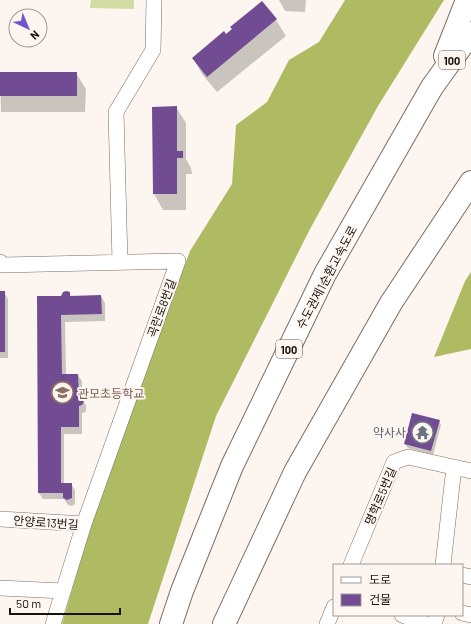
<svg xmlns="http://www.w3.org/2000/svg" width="471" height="624" viewBox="0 0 471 624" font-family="Barlow,'Noto Sans KR',sans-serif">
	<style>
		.green { fill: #d2dba4 }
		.forest { fill: #afbb62 }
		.shadow { fill: #0003 }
		.building { fill: #724c93 }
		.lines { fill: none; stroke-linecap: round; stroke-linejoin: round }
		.minor-casing { stroke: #7d6c61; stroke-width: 16 }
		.highway-casing { stroke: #7d6c61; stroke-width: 24 }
		.minor { stroke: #fff; stroke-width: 15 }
		.highway { stroke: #fff; stroke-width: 22 }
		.labels { text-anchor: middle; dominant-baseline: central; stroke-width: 4; stroke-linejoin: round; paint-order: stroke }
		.shield { fill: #fdf5ef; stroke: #5d5551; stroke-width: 1 }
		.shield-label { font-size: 11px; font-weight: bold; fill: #18110d }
		.street-label { font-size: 12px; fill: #18110d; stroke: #fdf5ef }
		.education-label { font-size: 12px; fill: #785e54; stroke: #fdf5ef; text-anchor: start }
		.worship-label { font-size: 12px; fill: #5b616d; stroke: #fdf5ef; text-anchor: end }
	</style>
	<rect width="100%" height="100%" fill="#fdf5ef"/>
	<path class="green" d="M91,0H134V9L90,8Z"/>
	<path class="forest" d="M345,0H444L378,106L310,229L216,416L148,624H62L93,518L190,251L232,184L236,125L267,102L289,60L319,42Z
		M471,272V349L434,357L465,281Z"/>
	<path class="shadow" d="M279,0H306L305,12L285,11Z
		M262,2L276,20L286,36L217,92L202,74L193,58L226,35Z
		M0,73H76L86,89L85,112H1Z
		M176,107L186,123V159L191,168L192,174H186V210H163L154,194Z
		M0,292H4L8,299V358H0Z
		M69,293L72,297L101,296L105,303V321L65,322L66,375H78L82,381V399L86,405V412L82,413V434H64V484H71L75,490V504L72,506L68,505L64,499H43L39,493L62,297Z
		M439,421L441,425L433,455L408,448L405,444Z"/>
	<path class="building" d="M262,1L277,19L207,77L192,58L224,31L226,34L232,29L230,27Z
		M0,72H77V96H0Z
		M177,106V151H183V158H177V194H153L152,107Z
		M0,291H5V352H0Z
		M66,291L70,292V296L101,295L102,314L61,315L62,374H78L79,396L83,397L84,401L82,405L79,406V427H61V483H72V498L67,500L63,498V493H38L37,296H61L63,292Z
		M412,413L440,420L431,451L404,444Z"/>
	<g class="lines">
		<defs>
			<path id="minor" d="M0,262L3,265L178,261L84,524L53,624
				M120,262L116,112L153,50L154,0
				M0,519L84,524
				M351,565L394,462L408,457L471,471
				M443,565L454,467
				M462,575L471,577
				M0,588L63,591
				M462,613L471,615
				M402,615L426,624
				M327,624L334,607
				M434,624L437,615"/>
			<path id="highway" d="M445,56L467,0
				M171,624L182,591L232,466L325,274L432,87L471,33
				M224,624L295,472L391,303L471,182"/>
		</defs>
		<use href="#minor" class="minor-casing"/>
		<use href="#highway" class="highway-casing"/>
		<use href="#minor" class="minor"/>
		<use href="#highway" class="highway"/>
	</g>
	<defs>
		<symbol id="school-ring" viewBox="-11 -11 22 22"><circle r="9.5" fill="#fdf5ef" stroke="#8d6e63" stroke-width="1.5"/><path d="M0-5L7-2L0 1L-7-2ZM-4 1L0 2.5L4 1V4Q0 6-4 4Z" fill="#8d6e63"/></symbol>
		<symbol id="temple-ring" viewBox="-11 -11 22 22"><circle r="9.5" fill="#fdf5ef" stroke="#6b7280" stroke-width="1.5"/><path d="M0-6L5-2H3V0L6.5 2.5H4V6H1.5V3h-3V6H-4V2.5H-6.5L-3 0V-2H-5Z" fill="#6b7280"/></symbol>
	</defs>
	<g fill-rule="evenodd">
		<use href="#school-ring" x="50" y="380" width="25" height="25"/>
		<use href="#temple-ring" x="410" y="420" width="25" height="25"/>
	</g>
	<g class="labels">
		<g class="shield">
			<rect x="439" y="51" width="26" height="18" rx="3"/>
			<rect x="276" y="340" width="26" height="18" rx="3"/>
		</g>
		<g class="shield-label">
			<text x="452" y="60">100</text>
			<text x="289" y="349">100</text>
		</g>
		<g class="street-label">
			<text transform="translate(326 277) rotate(-62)">수도권제1순환고속도로</text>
			<text transform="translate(161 308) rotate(-70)">곡란로8번길</text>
			<text transform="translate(380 496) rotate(-67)">명학로5번길</text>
			<text transform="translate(46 522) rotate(4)">안양로13번길</text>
		</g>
		<g class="education-label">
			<text x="78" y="393">관모초등학교</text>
		</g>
		<g class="worship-label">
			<text x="406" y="432">약사사</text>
		</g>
	</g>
	<rect x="333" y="564" width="130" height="52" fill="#fdf5ef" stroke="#a19a95"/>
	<rect x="341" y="577" width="20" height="6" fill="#ffffff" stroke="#a19a95"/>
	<text x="369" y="584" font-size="12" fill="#18110d">도로</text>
	<rect x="341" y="594" width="20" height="12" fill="#724c93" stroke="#a19a95"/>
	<text x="369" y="604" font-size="12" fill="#18110d">건물</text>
	<g transform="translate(28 28) rotate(136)"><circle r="19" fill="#fdf5ef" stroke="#a19a95"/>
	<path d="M0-3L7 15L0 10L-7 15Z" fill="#7155ce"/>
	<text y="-6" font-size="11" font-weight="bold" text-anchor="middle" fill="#18110d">N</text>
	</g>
	<path d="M10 608v6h110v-6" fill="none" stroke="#18110d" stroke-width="2"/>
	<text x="16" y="608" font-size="12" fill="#18110d" stroke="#fdf5ef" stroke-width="3" paint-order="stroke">50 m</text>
</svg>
